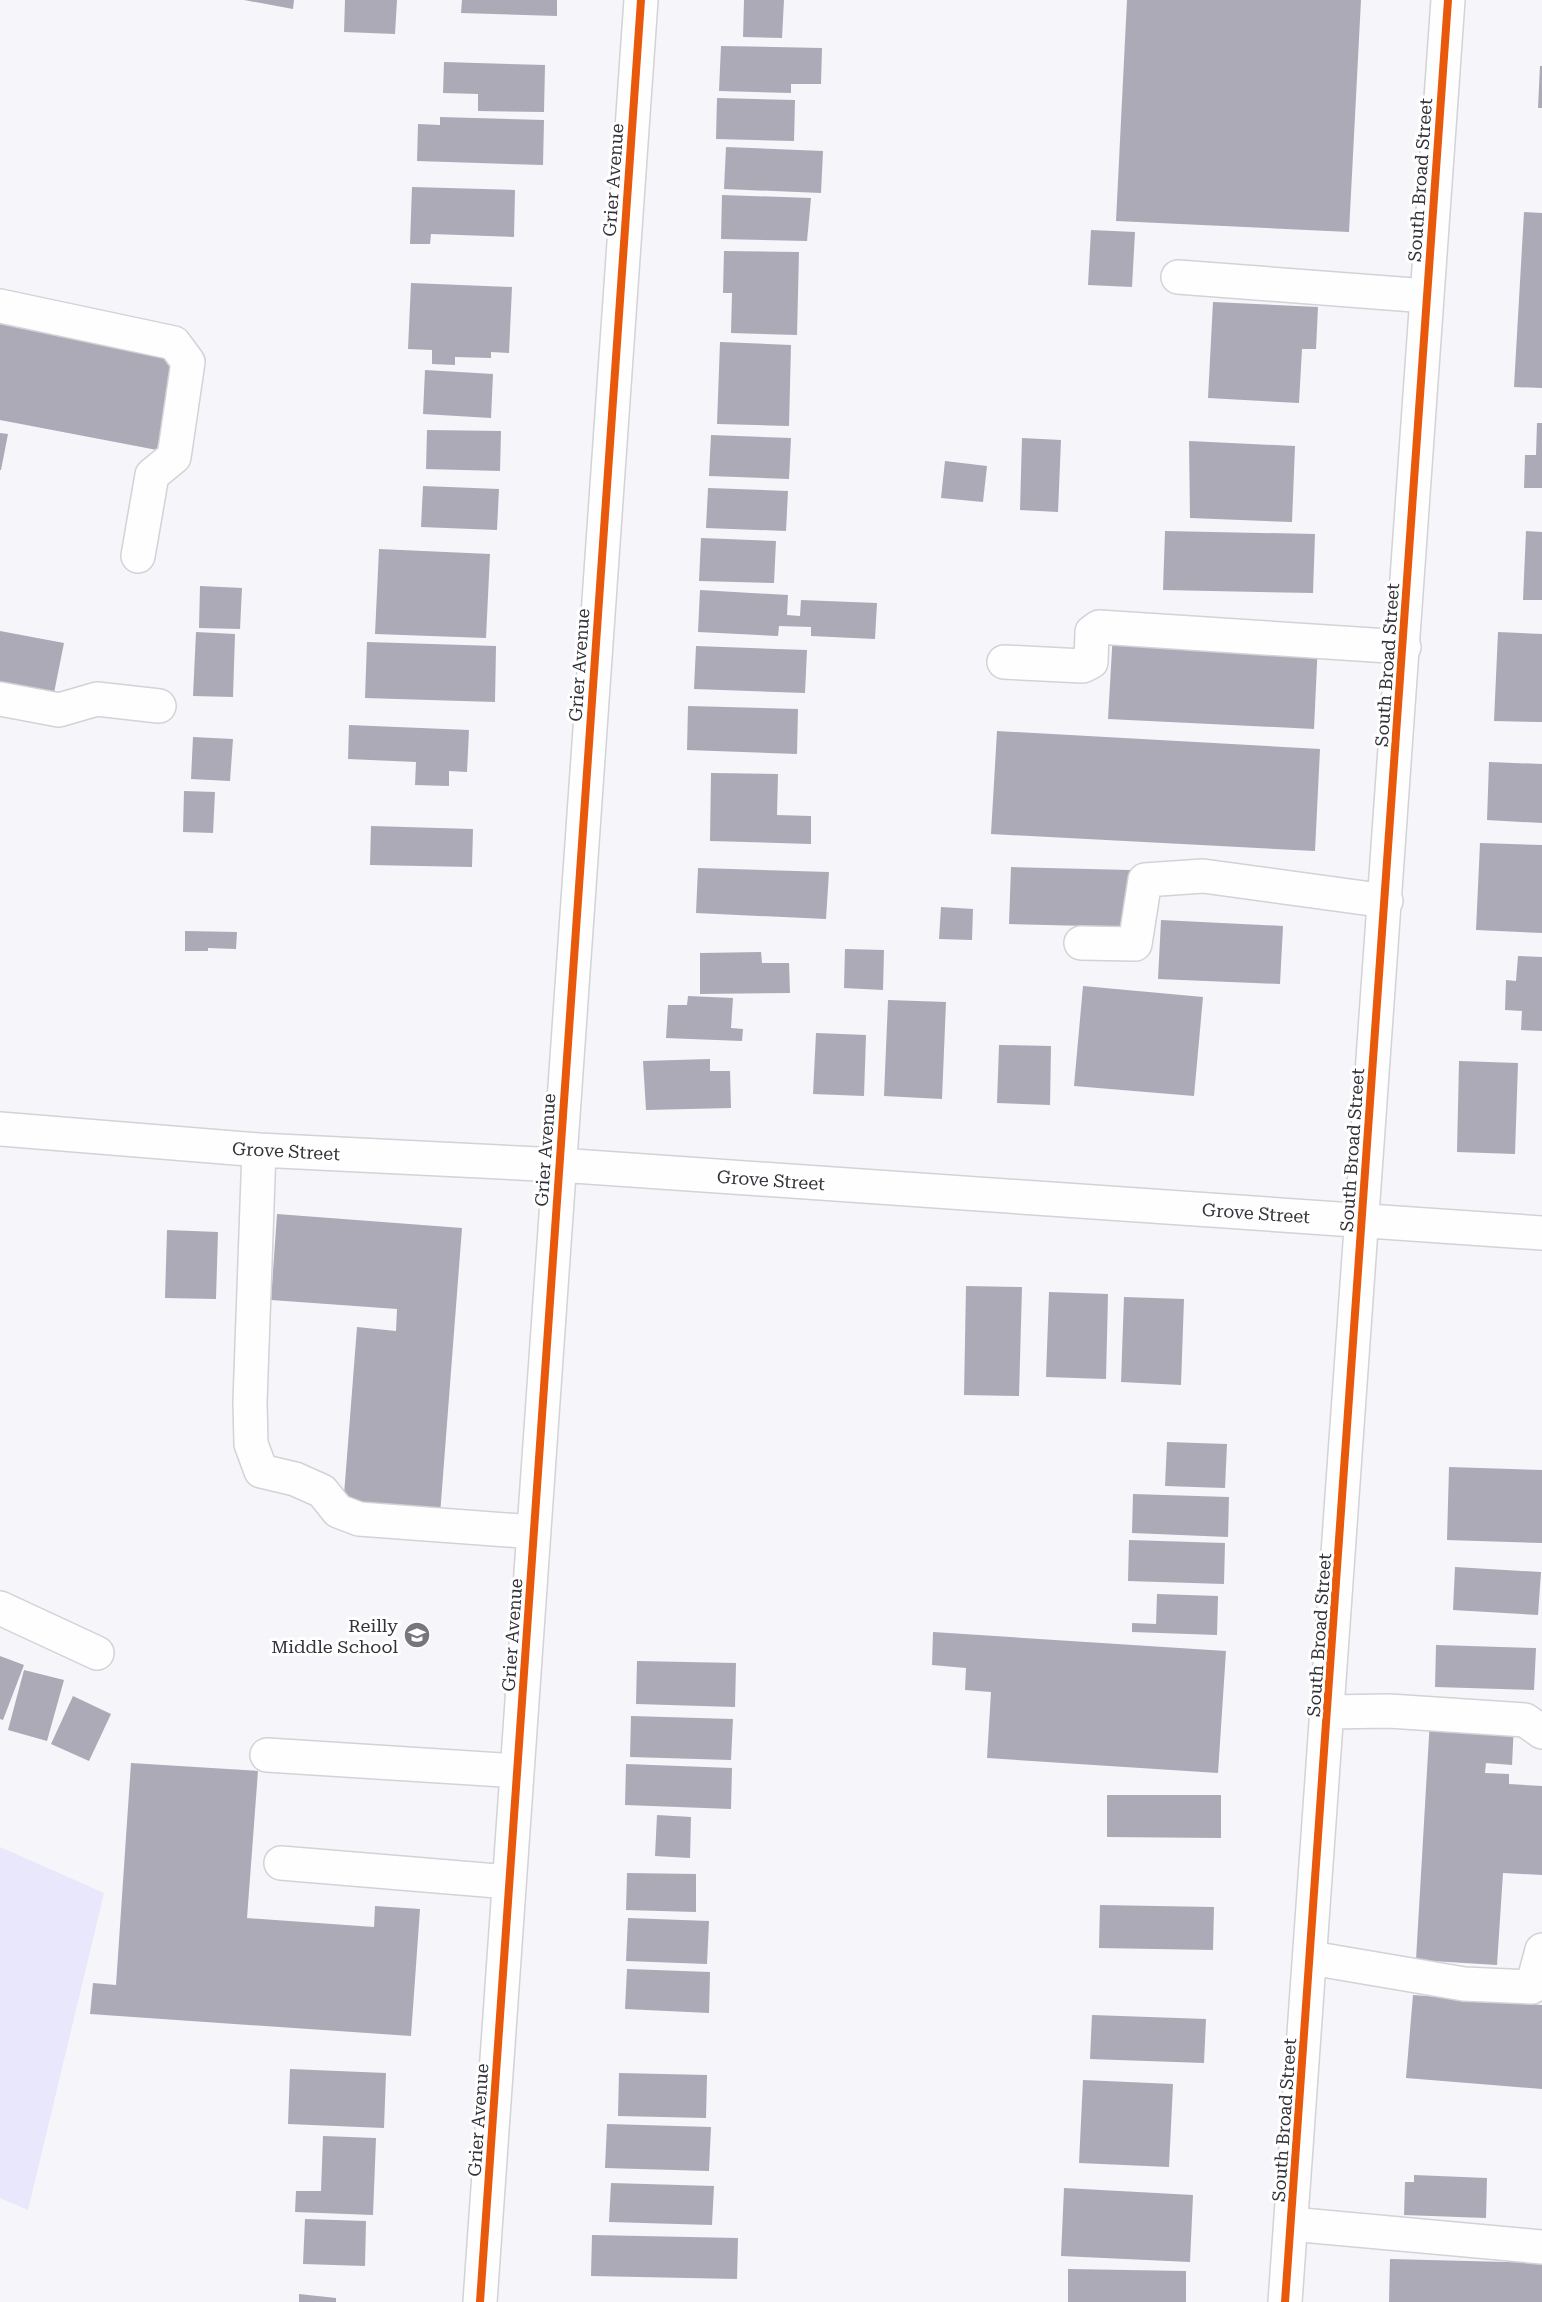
<svg xmlns="http://www.w3.org/2000/svg" width="1542" height="2302" viewBox="0 0 1542 2302" font-family="'Roboto Serif',serif">
	<style>
		.green { fill: #e9e7fb }
		.building { fill: #acaab7 }
		.lines { fill: none; stroke-linecap: round; stroke-linejoin: round }
		.minor-casing { stroke: #d2d2d7; stroke-width: 36 }
		.minor { stroke: #fefefe; stroke-width: 33 }
		.cycleway-casing { stroke: #fff; stroke-width: 11 }
		.cycleway { stroke: #e8590c; stroke-width: 8 }
		.labels { text-anchor: middle; dominant-baseline: central; stroke-width: 6; stroke-linejoin: round; paint-order: stroke }
		.street-label { font-size: 18px; fill: #333239; stroke: #fff }
		.poi-label { font-size: 18px; fill: #333239; stroke: #fff; text-anchor: end }
	</style>
	<rect width="100%" height="100%" fill="#f5f5fa"/>
	<path class="green" d="M0,1847L104,1893L28,2210L0,2198Z"/>
	<path class="building" d="M244,0H294L293,9Z
		M345,0H397L395,34L344,32Z
		M462,0H557V16L461,13Z
		M744,0H784L782,38L743,37Z
		M1127,0H1361L1349,232L1116,221Z
		M721,46L822,48L821,84H791V93L719,91Z
		M444,62L545,65L544,112L478,111V94L443,93Z
		M1540,66H1542V108H1538Z
		M717,98L795,100L794,141L716,139Z
		M440,117L544,120L543,165L417,161L418,124L440,125Z
		M726,147L823,151L821,193L724,189Z
		M412,187L515,190L514,237L431,234L430,244H410Z
		M722,195L811,198L807,241L721,239Z
		M1524,212L1542,213V388L1514,387Z
		M1091,230L1135,232L1132,287L1088,285Z
		M724,251L799,252L797,335L731,333L732,293H723Z
		M411,283L512,287L509,353L491,352V358L455,357V365L432,364V350L408,349Z
		M1213,302L1318,307L1316,349H1302L1299,403L1208,398Z
		M0,323L175,355L157,450L0,420Z
		M720,342L791,345L789,426L717,424Z
		M425,370L493,374L491,418L423,414Z
		M1537,423H1542V488H1524L1525,455H1536Z
		M427,430L501,431L500,471L426,469Z
		M0,433L8,434L1,470H0Z
		M711,435L791,438L789,479L709,476Z
		M1022,438L1061,440L1058,512L1020,510Z
		M1189,441L1295,446L1292,522L1190,518Z
		M945,461L987,466L983,502L941,498Z
		M423,486L499,489L497,530L421,527Z
		M708,488L788,491L786,531L706,528Z
		M1165,531L1315,534L1313,593L1163,590Z
		M1526,531L1542,532V600H1523Z
		M701,538L776,541L774,583L699,581Z
		M379,549L490,554L486,638L375,634Z
		M200,586L242,588L240,629L199,628Z
		M700,590L788,595L787,615L800,616L801,600L877,603L875,639L811,636V627L779,626L778,636L698,632Z
		M0,631L64,643L53,698L0,688Z
		M196,632L235,634L233,697L193,696Z
		M1113,632L1318,642L1314,729L1108,719Z
		M1498,632L1542,634V722L1494,721Z
		M367,642L496,646L495,702L365,698Z
		M696,646L807,650L805,693L694,689Z
		M688,706L798,709L797,754L687,750Z
		M349,725L469,730L467,772L449,771V786L415,785L416,762L348,759Z
		M997,731L1320,749L1315,851L991,834Z
		M193,737L233,739L230,781L191,779Z
		M1489,762L1542,764V823L1487,820Z
		M711,773L778,774L777,815L811,816V844L710,841Z
		M184,791L215,792L213,833L183,832Z
		M371,826L473,829L472,867L370,865Z
		M1480,843L1542,845V933L1476,930Z
		M1011,867L1130,870L1129,927L1009,924Z
		M698,868L829,872L826,919L696,913Z
		M941,907L973,909L972,940L939,939Z
		M1161,920L1283,926L1280,984L1158,979Z
		M185,931L237,932L236,949L208,948V951H185Z
		M845,949L884,950L883,990L844,988Z
		M761,952L762,963H789L790,993L700,994V953Z
		M1518,956L1542,957V1031L1521,1030L1522,1011L1505,1010L1506,980L1516,981Z
		M1083,986L1203,997L1194,1096L1074,1086Z
		M688,996L733,998L731,1028L743,1029L742,1041L666,1038L668,1005H687Z
		M888,1000L946,1002L942,1099L884,1096Z
		M816,1033L866,1035L864,1096L813,1094Z
		M999,1045L1051,1046L1050,1105L997,1103Z
		M710,1059V1071H730L731,1108L646,1110L643,1061Z
		M1459,1061L1518,1063L1515,1154L1457,1152Z
		M277,1214L462,1228L440,1515L343,1508L357,1327L396,1331L397,1309L271,1300Z
		M167,1230L218,1232L216,1299L165,1298Z
		M966,1286L1022,1287L1019,1396L964,1395Z
		M1049,1292L1108,1294L1106,1379L1046,1377Z
		M1124,1297L1184,1299L1181,1385L1121,1382Z
		M1167,1442L1227,1444L1225,1488L1165,1486Z
		M1449,1467L1542,1470V1543L1447,1540Z
		M1133,1494L1229,1497L1228,1537L1132,1533Z
		M1129,1540L1225,1543L1224,1584L1128,1581Z
		M1455,1567L1541,1572L1538,1615L1453,1610Z
		M1157,1594L1218,1596L1217,1635L1132,1632V1623L1156,1624Z
		M933,1632L1226,1651L1218,1773L987,1758L991,1692L965,1690L966,1668L932,1665Z
		M1436,1645L1536,1648L1534,1690L1435,1687Z
		M0,1656L24,1665L3,1720L0,1719Z
		M637,1661L736,1663L735,1707L636,1704Z
		M24,1670L64,1680L47,1741L8,1730Z
		M73,1696L111,1714L89,1761L51,1744Z
		M631,1716L733,1719L731,1760L630,1757Z
		M1430,1719L1514,1724L1512,1765L1486,1763L1485,1773L1509,1774V1784L1542,1786V1875L1503,1873L1497,1965L1416,1960Z
		M131,1763L258,1771L247,1918L374,1927L375,1906L420,1909L411,2036L90,2014L93,1983L116,1985Z
		M626,1764L732,1768L731,1809L625,1805Z
		M1107,1795H1221V1838L1107,1837Z
		M657,1815L691,1817L690,1858L655,1856Z
		M627,1873L696,1874V1912L626,1910Z
		M1100,1905L1214,1907L1213,1950L1099,1948Z
		M628,1918L709,1921L707,1964L626,1961Z
		M627,1969L710,1972L709,2013L625,2009Z
		M1413,1995L1542,2005V2089L1406,2078Z
		M1092,2015L1206,2019L1204,2063L1090,2059Z
		M290,2069L386,2073L384,2128L288,2124Z
		M619,2073L707,2075L706,2118L618,2116Z
		M1083,2080L1173,2084L1169,2167L1079,2163Z
		M607,2124L711,2127L709,2171L605,2168Z
		M323,2136L376,2138L373,2215L295,2212L296,2191H321Z
		M1414,2175L1487,2178L1486,2218L1404,2215L1405,2182H1414Z
		M611,2183L714,2186L712,2225L609,2222Z
		M1064,2188L1193,2195L1190,2262L1061,2256Z
		M305,2219L366,2221L365,2266L303,2264Z
		M592,2235L738,2238L737,2279L591,2276Z
		M1390,2259L1542,2263V2302H1389Z
		M1068,2269L1186,2271V2302H1068Z
		M299,2294L336,2298V2302H299Z"/>
	<g class="lines">
		<defs>
			<path id="minor" d="M1178,277L1427,296
				M0,306L174,343L188,362L174,457L152,475L138,556
				M1004,662L1083,666L1091,662L1092,632L1099,627L1404,647
				M0,699L59,710L97,699L159,706
				M1081,943L1135,944L1145,880L1203,876L1386,901
				M0,1129L259,1150L559,1165L1542,1233
				M259,1150L250,1402L251,1444L261,1471L295,1479L322,1491L338,1511L359,1519L534,1532
				M0,1608L97,1653
				M1328,1712L1389,1711L1525,1720L1542,1732
				M267,1755L517,1771
				M281,1863L509,1882
				M1311,1958L1464,1984L1532,1987L1542,1950
				M1291,2224L1542,2247
				M480,2302L641,0
				M1285,2302L1448,0"/>
		</defs>
		<use href="#minor" class="minor-casing"/>
		<use href="#minor" class="minor"/>
		<defs>
			<path id="cycleway" d="M480,2302L641,0
				M1285,2302L1448,0"/>
		</defs>
		<use href="#cycleway" class="cycleway-casing"/>
		<use href="#cycleway" class="cycleway"/>
	</g>
	<defs>
		<symbol id="school-disc" viewBox="-11 -11 22 22"><circle r="9.5" fill="#77767d" stroke="#fff"/><path d="M0-5L7-2L0 1L-7-2ZM-4 1L0 2.5L4 1V4Q0 6-4 4Z" fill="#fff"/></symbol>
	</defs>
	<g fill-rule="evenodd">
		<use href="#school-disc" x="402" y="1620" width="30" height="30"/>
	</g>
	<g class="labels">
		<g class="street-label">
			<text transform="translate(613 180) rotate(-86)">Grier Avenue</text>
			<text transform="translate(1420 180) rotate(-86)">South Broad Street</text>
			<text transform="translate(579 665) rotate(-86)">Grier Avenue</text>
			<text transform="translate(1387 665) rotate(-86)">South Broad Street</text>
			<text transform="translate(545 1150) rotate(-86)">Grier Avenue</text>
			<text transform="translate(1352 1150) rotate(-86)">South Broad Street</text>
			<text transform="translate(286 1151) rotate(3)">Grove Street</text>
			<text transform="translate(771 1180) rotate(4)">Grove Street</text>
			<text transform="translate(1256 1213) rotate(4)">Grove Street</text>
			<text transform="translate(512 1635) rotate(-86)">Grier Avenue</text>
			<text transform="translate(1319 1635) rotate(-86)">South Broad Street</text>
			<text transform="translate(478 2120) rotate(-86)">Grier Avenue</text>
			<text transform="translate(1284 2120) rotate(-86)">South Broad Street</text>
		</g>
		<g class="poi-label">
			<text x="398" y="1625">Reilly<tspan x="398" dy="21">Middle School</tspan></text>
		</g>
	</g>
</svg>
